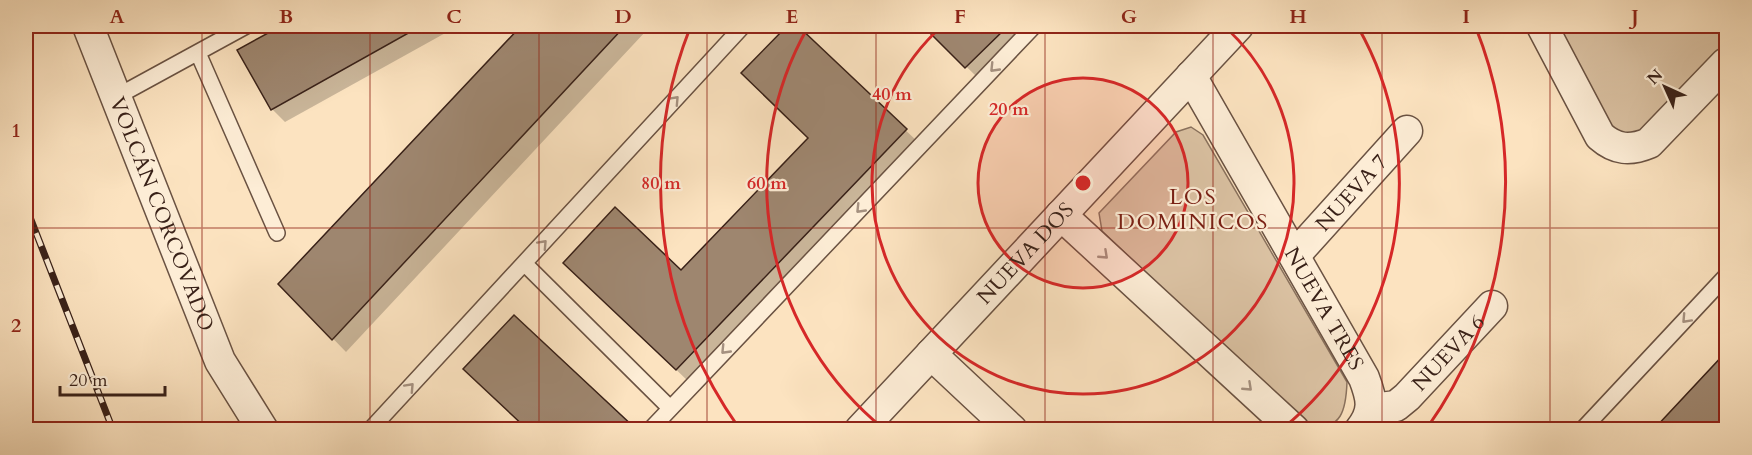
<svg xmlns="http://www.w3.org/2000/svg" width="1752" height="455" viewBox="0 0 1752 455" font-family="Cardo,serif">
	<style>
		.green { fill: #dbc2a3; stroke: #8a725e; stroke-width: 1.5 }
		.shadow { fill: #0003 }
		.building { fill: #9e866f; stroke: #392118; stroke-width: 1.5 }
		.lines { fill: none; stroke-linecap: round; stroke-linejoin: round }
		.service-casing { stroke: #6a5242; stroke-width: 18 }
		.minor-casing { stroke: #6a5242; stroke-width: 33 }
		.service { stroke: #fdedd6; stroke-width: 15 }
		.minor { stroke: #fdedd6; stroke-width: 30 }
		.rail-casing { stroke: #392118; stroke-width: 7 }
		.rail { stroke: #fdedd6; stroke-width: 4.5; stroke-dasharray: 14; stroke-linecap: butt }
		.oneway { stroke: #a59180 }
		.grid { fill: none; stroke: #8f2418; stroke-width: 1.5; stroke-opacity: 0.55 }
		.ring { fill: none; stroke: #d62828; stroke-width: 3 }
		.labels { text-anchor: middle; dominant-baseline: central; stroke-width: 4.5; stroke-linejoin: round; paint-order: stroke }
		.street-label { font-size: 21px; fill: #392118; stroke: #fdedd6 }
		.neighbourhood-label { font-size: 22px; letter-spacing: 1.5px; fill: #7a1f14; stroke: #fdedd6 }
		.centre { fill: #d62828; stroke: #fdedd6; stroke-width: 3 }
		.ring-label { font-size: 18px; text-anchor: middle; font-weight: bold; fill: #d62828; stroke: #fdedd6; stroke-width: 4.5; stroke-linejoin: round; paint-order: stroke }
		.neatline { fill: none; stroke: #8f2418; stroke-width: 2 }
		.grid-label { font-size: 20px; text-anchor: middle; font-weight: bold; fill: #8f2418 }
	</style>
	<rect width="100%" height="100%" fill="#fce3c0"/>
	<filter id="stains"><feTurbulence type="fractalNoise" baseFrequency=".00333" numOctaves="4"/><feColorMatrix values="0 0 0 0 .2 0 0 0 0 .09 0 0 0 0 .02 0 0 0 .5 -.17"/></filter>
	<radialGradient id="worn" r=".72"><stop offset=".6" stop-color="#630" stop-opacity="0"/><stop offset="1" stop-color="#630" stop-opacity=".3"/></radialGradient>
	<path class="green" d="M1555,26H1726V46L1641,137L1613,132Z
		M1191,127L1203,135L1347,382C1346,410 1342,430 1309,428L1102,231L1099,213L1176,132Z"/>
	<path class="shadow" d="M284,26H458L285,122L272,109L239,50Z
		M523,26H641L646,31L346,352L280,284Z
		M789,26H796L919,143L690,383L579,276L681,273L810,138L743,73Z
		M925,26H1034L980,80Z
		M514,317L633,430H529L478,382Z
		M1726,354V430H1656Z"/>
	<path class="building" d="M281,26H421L271,110L237,50Z
		M521,26H625L332,340L278,284Z
		M787,26H798L907,129L676,370L563,263L615,207L681,270L808,138L741,73Z
		M923,26H1008L965,68Z
		M514,315L636,429H527L463,369Z
		M1726,352V429H1654Z"/>
	<g class="lines">
		<defs>
			<path id="service" d="M198,53L277,233
				M116,97L246,26
				M525,264L670,408
				M370,430L743,26
				M650,430L1034,26
				M1582,430L1726,276"/>
			<g id="minor">
				<path id="s1" d="M88,26L220,361L263,430"/>
				<path d="M1542,26L1600,136C1616,150 1630,151 1649,143L1726,63"/>
				<path id="s2" d="M1191,76L1364,378C1372,399 1375,411 1360,430"/>
				<path d="M1061,215L1294,430"/>
				<path id="s3" d="M1295,255L1407,131"/>
				<path d="M931,354L1012,430"/>
				<path id="s4" d="M1372,409L1396,406L1407,397L1492,306"/>
				<path id="s5" d="M860,430L1238,26"/>
			</g>
		</defs>
		<use href="#service" class="service-casing"/>
		<use href="#minor" class="minor-casing"/>
		<use href="#service" class="service"/>
		<use href="#minor" class="minor"/>
		<defs>
			<path id="rail" d="M26,207L113,430"/>
		</defs>
		<use href="#rail" class="rail-casing"/>
		<use href="#rail" class="rail"/>
	</g>
	<defs><path id="oneway-chevron" d="M-2-3.5L2.5 0L-2 3.5" fill="none" stroke-width="1.6" stroke-linecap="round" stroke-linejoin="round" transform="scale(1.5)"/></defs>
	<g class="oneway">
		<use href="#oneway-chevron" transform="translate(994 68) rotate(134)"/>
		<use href="#oneway-chevron" transform="translate(675 100) rotate(-47)"/>
		<use href="#oneway-chevron" transform="translate(860 209) rotate(134)"/>
		<use href="#oneway-chevron" transform="translate(543 244) rotate(-47)"/>
		<use href="#oneway-chevron" transform="translate(1104 255) rotate(43)"/>
		<use href="#oneway-chevron" transform="translate(1686 319) rotate(133)"/>
		<use href="#oneway-chevron" transform="translate(725 350) rotate(134)"/>
		<use href="#oneway-chevron" transform="translate(410 387) rotate(-47)"/>
		<use href="#oneway-chevron" transform="translate(1248 387) rotate(43)"/>
	</g>
	<path class="grid" d="M202,26V430M370,26V430M539,26V430M707,26V430M876,26V430M1045,26V430M1213,26V430M1382,26V430M1550,26V430M26,228H1726"/>
	<circle cx="1083" cy="183" r="105" fill="#d62828" fill-opacity=".12"/>
	<g class="ring">
		<circle cx="1083" cy="183" r="105"/>
		<path d="M1224 26A211 211 0 1 1 942 26"/>
		<path d="M884 429A316 316 0 0 1 808 27M1358 27A316 316 0 0 1 1282 429"/>
		<path d="M739 428A422 422 0 0 1 690 28M1476 28A422 422 0 0 1 1427 428"/>
	</g>
	<g class="labels">
		<g class="street-label">
			<text stroke="none"><textPath href="#s3" startOffset="84">NUEVA 7</textPath></text>
			<text stroke="none"><textPath href="#s1" startOffset="202">VOLCÁN CORCOVADO</textPath></text>
			<text stroke="none"><textPath href="#s5" startOffset="242">NUEVA DOS</textPath></text>
			<text stroke="none"><textPath href="#s2" startOffset="268">NUEVA TRES</textPath></text>
			<text stroke="none"><textPath href="#s4" startOffset="99">NUEVA 6</textPath></text>
		</g>
		<g class="neighbourhood-label">
			<text x="1193" y="197">LOS<tspan x="1193" dy="25">DOMINICOS</tspan></text>
		</g>
	</g>
	<circle cx="1083" cy="183" r="9" class="centre"/>
	<g class="ring-label">
		<text x="892" y="100">40 m</text>
		<text x="1009" y="115">20 m</text>
		<text x="661" y="189">80 m</text>
		<text x="767" y="189">60 m</text>
	</g>
	<rect width="1752" height="455" fill="none" stroke="#fce3c0" stroke-width="66"/>
	<g transform="translate(1665 87) rotate(315)" stroke="#fdedd6" stroke-width="4.5" paint-order="stroke">
	<path d="M0-4.5L10 22L0 15L-10 22Z" fill="#392118"/>
	<text y="-9" font-size="16" font-weight="bold" text-anchor="middle" fill="#392118">N</text>
	</g>
	<path d="M60 386v9h105v-9" fill="none" stroke="#392118" stroke-width="3"/>
	<text x="69" y="386" font-size="18" fill="#392118" stroke="#fdedd6" stroke-width="4.5" paint-order="stroke">20 m</text>
	<rect x="33" y="33" width="1686" height="389" class="neatline"/>
	<g class="grid-label">
		<text x="117" y="23">A</text>
		<text x="286" y="23">B</text>
		<text x="454" y="23">C</text>
		<text x="623" y="23">D</text>
		<text x="792" y="23">E</text>
		<text x="960" y="23">F</text>
		<text x="1129" y="23">G</text>
		<text x="1298" y="23">H</text>
		<text x="1466" y="23">I</text>
		<text x="1635" y="23">J</text>
		<text x="16" y="137">1</text>
		<text x="16" y="332">2</text>
	</g>
	<rect width="100%" height="100%" filter="url(#stains)"/>
	<rect width="100%" height="100%" fill="url(#worn)"/>
</svg>
